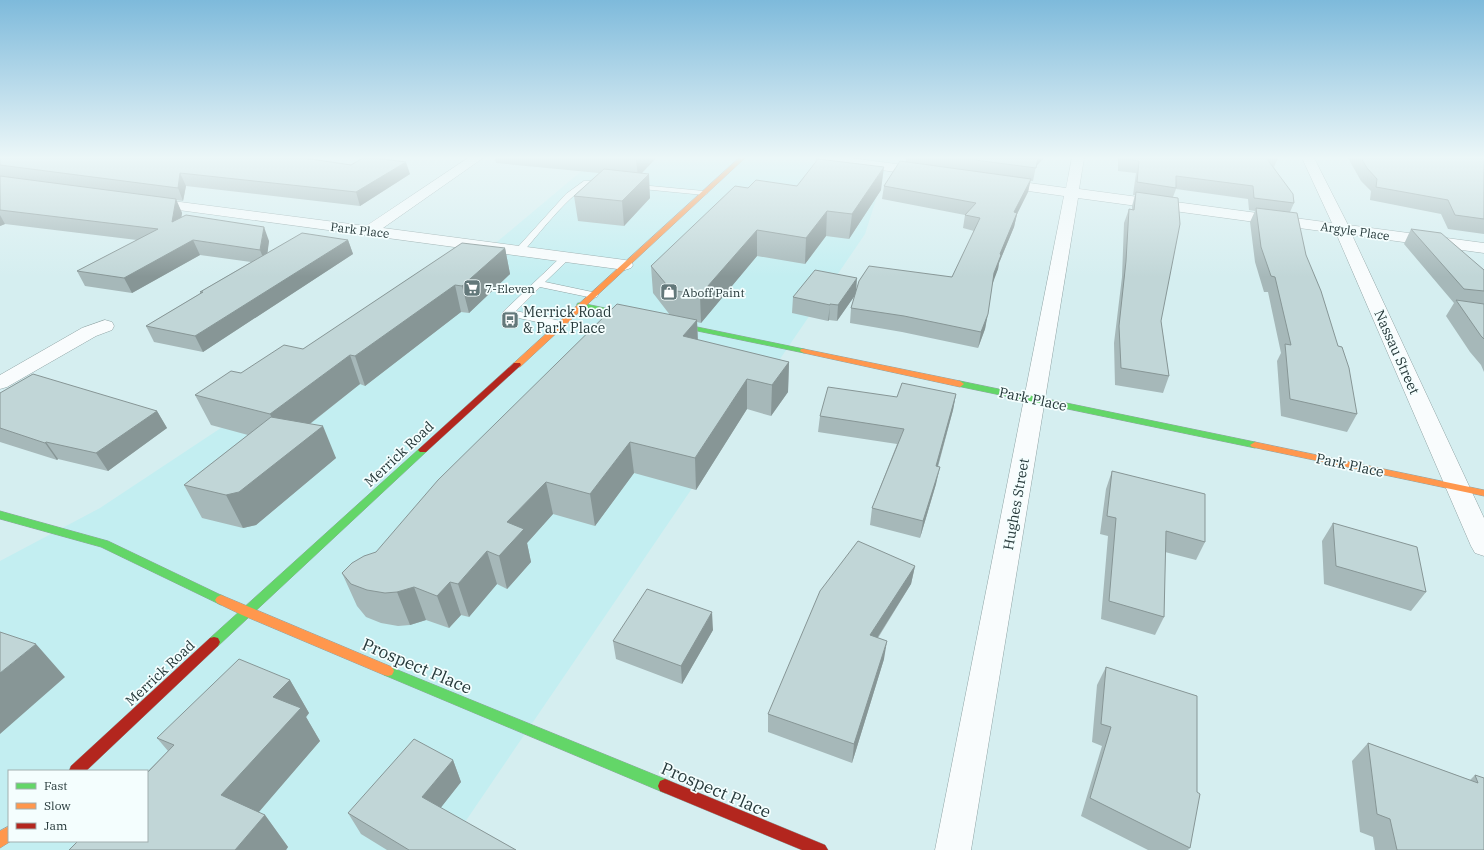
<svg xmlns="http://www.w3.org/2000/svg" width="1484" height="850" viewBox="0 0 1484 850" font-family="'IBM Plex Serif',serif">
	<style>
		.built { fill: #c3eef1; fill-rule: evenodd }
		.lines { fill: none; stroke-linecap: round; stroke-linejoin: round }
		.lane-casing { stroke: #90a4a5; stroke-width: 1 }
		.street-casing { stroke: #90a4a5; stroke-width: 1 }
		.fast-casing { stroke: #90a4a5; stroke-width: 1 }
		.slow-casing { stroke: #90a4a5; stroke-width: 1 }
		.jam-casing { stroke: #90a4a5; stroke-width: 1 }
		.lane { fill: #f9fcfd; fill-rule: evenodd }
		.street { fill: #f9fcfd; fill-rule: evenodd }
		.fast { fill: #63d668; fill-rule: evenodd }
		.slow { fill: #ff974d; fill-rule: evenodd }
		.jam { fill: #b3261e; fill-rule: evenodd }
		.wall { fill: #a6b8b9 }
		.shaded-wall { fill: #879696 }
		.building { fill: #c1d6d7; stroke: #879696 }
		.labels { text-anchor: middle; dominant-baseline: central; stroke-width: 3.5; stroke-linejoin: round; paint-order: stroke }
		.far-street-label { font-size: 12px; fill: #26393a; stroke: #f4fefe }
		.far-poi-label { font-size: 12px; fill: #26393a; stroke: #f4fefe; text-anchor: start }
		.poi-label { font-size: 14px; fill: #26393a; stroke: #f4fefe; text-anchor: start }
		.street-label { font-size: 14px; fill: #26393a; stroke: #f4fefe }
		.near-street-label { font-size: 17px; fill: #26393a; stroke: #f4fefe }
	</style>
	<rect width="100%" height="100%" fill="#d5eef0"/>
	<path class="built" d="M597,158H891L888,162L865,234L446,850H0V561L100,508L479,257ZM9,771H147V841H9Z"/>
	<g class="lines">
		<defs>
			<path id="lane" d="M584,181H607L611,183C605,189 594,183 587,186C566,198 539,234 522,253H516L514,251L516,249L566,194Z
				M629,184L704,191L708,193L704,195L632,188L628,186Z
				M566,254L569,255L571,257L569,259L545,282L597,293L598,295L597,297L593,298L540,287L516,311L565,322L566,324L561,327L504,315L503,313L504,311L563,255Z"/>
			<path id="street" d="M468,158H483L383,228L625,260L631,262L633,265L631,268L625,270L149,206L144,205L142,202L144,199L149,198L366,226Z
				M816,158H851L926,168L931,169L933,172L931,175L926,176L822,162L818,161Z
				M1072,158H1084L1079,189L1332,223L1302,158H1314L1348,225L1484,243V253L1352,235L1484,518V556L1475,553L1471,546L1336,233L1078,198L971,850H935L1064,196L1000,187L995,186L993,183L995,180L1000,179L1066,188Z
				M105,320L112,322L114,326L112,330L96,336L7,387L0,389V375L82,328Z"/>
			<path id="fast" d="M578,303H581L804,349L808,351L804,353L581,307L577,305Z
				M960,381L1255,442L1260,445L1255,448L957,386L956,384L957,382Z
				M423,447L426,448L428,450L426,452L218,646L214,647L210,646L208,642L210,638L420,448Z
				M0,511L108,541L225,597L227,600L225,603L221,605L217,603L101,547L0,519Z
				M388,666L670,781L672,786L670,791L665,793L660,791L384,675L382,671L384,667Z"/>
			<path id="slow" d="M739,158H745L520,367H514L513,365L514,363Z
				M801,349H804L960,381L964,384L960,387L804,353L800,351Z
				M1255,442L1484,490V496L1252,447L1250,445Z
				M221,595L392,667L394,671L392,675L388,676L384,675L242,615L217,603L215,600L217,597Z
				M9,826V841H11L0,848V831Z"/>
			<path id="jam" d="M514,363H520L521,365L426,452H420L418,450L420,448Z
				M214,637L218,638L220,642L218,646L86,771H69L71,766L210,638Z
				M665,779L825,845L828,850H802L660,791L658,786L660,781Z"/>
		</defs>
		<use href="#lane" class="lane-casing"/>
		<use href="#street" class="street-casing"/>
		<use href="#fast" class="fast-casing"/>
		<use href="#slow" class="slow-casing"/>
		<use href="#jam" class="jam-casing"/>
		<use href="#lane" class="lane"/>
		<use href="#street" class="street"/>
		<use href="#fast" class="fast"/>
		<use href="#slow" class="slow"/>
		<use href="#jam" class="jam"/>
	</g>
	<path class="wall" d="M0,158L410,174L360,206L186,186L183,201L176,200L182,213L181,217L269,241L267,253L348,240L353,254L203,352L154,342L146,326L201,293L200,292L251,262L200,255L132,293L85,286L77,271L137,240L5,224L0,226Z
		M495,158H656L642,173L650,198L624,226L578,221L574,196L599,173L496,163Z
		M906,158H1044L1036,166L1033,181H1030L1028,192L1017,214L1014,227L999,263L998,269L992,283L985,329L978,348L902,332L850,323L851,308L855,295L837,321L829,320L828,321L792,313L793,297L856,292L952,277L974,231L963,228L965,215L882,199L884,186L906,162Z
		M1118,158H1276L1277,160L1274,167L1294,203L1290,212L1306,255L1357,414L1347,432L1281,416L1277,361L1281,353L1268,292H1264L1255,262L1250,222L1255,211L1249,210L1248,199L1176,189L1173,197L1161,321L1169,376L1163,393L1115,385L1114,343L1122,277L1124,223L1129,209L1132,210V206L1135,195H1133L1136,173L1118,171Z
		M1348,158H1484V234L1448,229L1441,214L1370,200L1371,191L1361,181Z
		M797,186L881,190L849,239L826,236L805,264L757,256L701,323L697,322L698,340L789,362L788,392L771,416L747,409L696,490L634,473L595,526L553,514L527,543L531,562L507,589L497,584L469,617L461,615L449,628L426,620L410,625L398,626L381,623L366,617L357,606L342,573L376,552L670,315L653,293L651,266L748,188Z
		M1411,229L1484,270V372L1481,365L1470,352L1446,316L1454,303L1404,244Z
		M505,248L510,274L469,313L461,312L365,386L360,384L310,424L336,458L256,525L243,528L202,518L184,485L248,435L211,425L195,395L241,373L303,349Z
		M0,393L157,411L167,428L108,471L58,459L57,460L0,442Z
		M956,394L953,410L938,467L936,484L920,538L870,525L872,508L897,444L818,432L820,416L897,397Z
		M1112,471L1205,542L1196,560L1165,552L1164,617L1155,635L1101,619L1108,536L1100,534L1106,489Z
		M1333,523L1426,592L1411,611L1324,584L1322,541Z
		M915,566L911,584L878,638L884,659L852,763L768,732V714Z
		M713,630L682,684L616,659L613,641Z
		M1106,667L1190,848L1188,850H1148L1081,816L1102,746L1092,742L1097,685Z
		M290,680L309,713L306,717L320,741L258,812L265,815L288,847L286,850H69L168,751L157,738Z
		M1368,743L1470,780L1475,775L1484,778V850H1375L1373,837L1360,832L1352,761Z
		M453,760L461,782L440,808L516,850H387L361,834L348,813Z"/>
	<path class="shaded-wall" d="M637,158H656L638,177L636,159Z
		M1037,158H1044L1035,167Z
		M406,162L410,174L360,206L356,192Z
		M884,167L881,190L849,239L852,214Z
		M180,173L186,186L183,201L178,188Z
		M649,174L650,198L624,226L622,201Z
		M1031,179L1028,192L1017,214L1014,227L999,263L998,269L991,288L994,273L1014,212Z
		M176,199L182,213L179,236L172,222Z
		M827,211L826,236L805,264L806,238Z
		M0,215L5,224L0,226Z
		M264,227L269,241L266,265L260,250Z
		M757,230V256L701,323L700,295Z
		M193,240L200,255L132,293L124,278Z
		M348,240L353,254L203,352L195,336Z
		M505,248L510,274L469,313L462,286Z
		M857,278L856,294L837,321L838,305Z
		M455,285L461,312L365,386L355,356Z
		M830,304L829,320L828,321L830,305Z
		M988,314L985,329L978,348L981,332Z
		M697,320L698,349L683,336Z
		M350,355L360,384L284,444L270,414Z
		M789,362L788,392L771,416L772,385Z
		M747,379V409L696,490L695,458Z
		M956,394L953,410L933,483L936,466Z
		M157,411L167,428L108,471L96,453Z
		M323,426L336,458L256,525L243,528L226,495Z
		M46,442L58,459L57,460L45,443Z
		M630,442L634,473L595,526L590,494Z
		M940,467L936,484L920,538L923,521Z
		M546,482L553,514L527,543L531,562L507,589L499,556L507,522Z
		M487,551L497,584L469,617L458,584Z
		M915,566L911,584L867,654L870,635Z
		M450,582L461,615L449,628L437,596Z
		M414,587L426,620L410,625L397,592Z
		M712,612L713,630L682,684L681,666Z
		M887,641L884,659L852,763L854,744Z
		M36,644L65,677L0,734V673Z
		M290,680L309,713L306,717L320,741L246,827L221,795L273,697Z
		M453,760L461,782L432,819L422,797Z
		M265,815L288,847L286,850H235Z"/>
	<path class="building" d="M0,158H304L351,165L363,158H374L406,162L356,192L180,173L178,188L0,165Z
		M960,158H1038L1036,168Z
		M1122,158H1276L1277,160L1267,159L1293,194L1294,203L1254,198L1253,186L1176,176V188L1137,182L1139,161L1122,159Z
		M1361,158H1484V219L1455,215L1448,200L1376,187L1377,179L1367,168Z
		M818,159L884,167L852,214L827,211L806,238L757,230L700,295L671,290L651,266L735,186L748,188L756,180L797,186Z
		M900,161L1031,179L1014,212L1017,213L1000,254L1001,255L994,273L988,314L981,332L904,316L851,308L859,281L869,266L952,277L980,218L965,215L976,203L884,186Z
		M604,169L649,174L622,201L574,196Z
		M0,176L176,199L172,222L186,215L264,227L260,250L193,240L124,278L77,271L158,229L0,210Z
		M1136,192L1178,198L1180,224L1161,321L1169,376L1121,368L1119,326L1126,261L1129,209L1134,210Z
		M1256,208L1297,213L1306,255L1321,291L1338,346L1342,347L1349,368L1357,414L1290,399L1285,344L1291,345L1275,277L1271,276L1261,247Z
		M1411,229L1441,233L1484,270V291L1464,289Z
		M302,233L348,240L195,336L146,326L203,292H200Z
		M462,243L505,248L462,286L455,285L355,356L350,355L270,414L195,395L231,371L241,373L284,345L303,349Z
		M815,270L857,278L838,305L830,304V305L793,297Z
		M1456,300L1484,304V339L1481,336Z
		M617,304L697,320L683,336L789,362L772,385L747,379L695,458L630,442L590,494L546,482L507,522L524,529L499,556L487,551L458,584L450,582L437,596L414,587L397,592L385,593L367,590L351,584L342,573L352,563L364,556L376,552L438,480Z
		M33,374L157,411L96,453L46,442L45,443L0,428V393Z
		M902,383L956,394L936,466L940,467L923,521L872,508L904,429L820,416L828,387L897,397Z
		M271,417L323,426L239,492L226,495L184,485Z
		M1112,471L1205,494V542L1166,531L1164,617L1109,601L1116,518L1107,516Z
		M1333,523L1417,547L1426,592L1336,566Z
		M858,541L915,566L870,635L887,641L854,744L768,714L820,591Z
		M647,589L712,612L681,666L613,641Z
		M0,632L36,644L0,673Z
		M239,659L290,680L273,697L301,708L221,795L265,815L235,850H69L78,841H147V773L174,745L157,738Z
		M1106,667L1197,696V792L1200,794L1190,848L1090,798L1111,727L1101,724Z
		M414,739L453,760L422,797L516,850H409L348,813Z
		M1368,743L1478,783L1475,775L1484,778V850H1397L1390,819L1377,814Z"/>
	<linearGradient id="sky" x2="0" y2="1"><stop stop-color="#7ebadb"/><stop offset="0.57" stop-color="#ecf7f8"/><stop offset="1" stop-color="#ecf7f8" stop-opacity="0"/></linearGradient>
	<rect width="1484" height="277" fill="url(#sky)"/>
	<defs>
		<symbol id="supermarket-square" viewBox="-11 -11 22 22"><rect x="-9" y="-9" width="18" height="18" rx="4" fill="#63787a" stroke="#f4fefe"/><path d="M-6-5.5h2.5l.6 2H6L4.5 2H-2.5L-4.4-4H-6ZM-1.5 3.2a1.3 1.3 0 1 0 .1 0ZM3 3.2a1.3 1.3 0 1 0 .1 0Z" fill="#fff"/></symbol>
		<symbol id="shop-square" viewBox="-11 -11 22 22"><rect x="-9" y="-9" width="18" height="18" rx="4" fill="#63787a" stroke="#f4fefe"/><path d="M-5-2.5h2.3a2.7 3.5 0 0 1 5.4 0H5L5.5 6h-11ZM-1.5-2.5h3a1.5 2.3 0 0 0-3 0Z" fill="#fff"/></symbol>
		<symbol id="bus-square" viewBox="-11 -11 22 22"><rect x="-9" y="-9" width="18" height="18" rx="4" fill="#63787a" stroke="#f4fefe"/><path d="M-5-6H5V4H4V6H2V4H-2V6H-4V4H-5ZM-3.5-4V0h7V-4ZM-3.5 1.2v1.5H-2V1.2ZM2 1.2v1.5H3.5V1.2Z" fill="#fff"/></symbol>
	</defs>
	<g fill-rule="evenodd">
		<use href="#supermarket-square" x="462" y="278" width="20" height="20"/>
		<use href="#shop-square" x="659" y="282" width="20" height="20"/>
		<use href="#bus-square" x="500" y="310" width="20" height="20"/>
	</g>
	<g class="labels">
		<g class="far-street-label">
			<text transform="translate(360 230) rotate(7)">Park Place</text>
			<text transform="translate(1355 231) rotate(8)">Argyle Place</text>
		</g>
		<g class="far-poi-label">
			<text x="485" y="288">7-Eleven</text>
			<text x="682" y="292">Aboff Paint</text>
		</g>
		<g class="poi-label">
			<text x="523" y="312">Merrick Road<tspan x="523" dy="16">&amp; Park Place</tspan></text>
		</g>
		<g class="street-label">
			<text transform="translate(1397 352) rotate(66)">Nassau Street</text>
			<text transform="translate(1033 399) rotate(12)">Park Place</text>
			<text transform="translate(399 454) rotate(-43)">Merrick Road</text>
			<text transform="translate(1350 465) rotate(12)">Park Place</text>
			<text transform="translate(1016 504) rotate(-80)">Hughes Street</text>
			<text transform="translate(160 673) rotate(-43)">Merrick Road</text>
		</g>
		<g class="near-street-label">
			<text transform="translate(417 666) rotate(23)">Prospect Place</text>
			<text transform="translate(716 790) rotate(23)">Prospect Place</text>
		</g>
	</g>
	<rect x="8" y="770" width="140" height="72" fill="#f4fefe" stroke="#a2afb0"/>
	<rect x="16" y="783" width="20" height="6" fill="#63d668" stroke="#a2afb0"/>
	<text x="44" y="790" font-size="12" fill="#26393a">Fast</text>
	<rect x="16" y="803" width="20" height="6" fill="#ff974d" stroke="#a2afb0"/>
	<text x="44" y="810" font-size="12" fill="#26393a">Slow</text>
	<rect x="16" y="823" width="20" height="6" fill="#b3261e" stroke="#a2afb0"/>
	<text x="44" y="830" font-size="12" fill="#26393a">Jam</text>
</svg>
